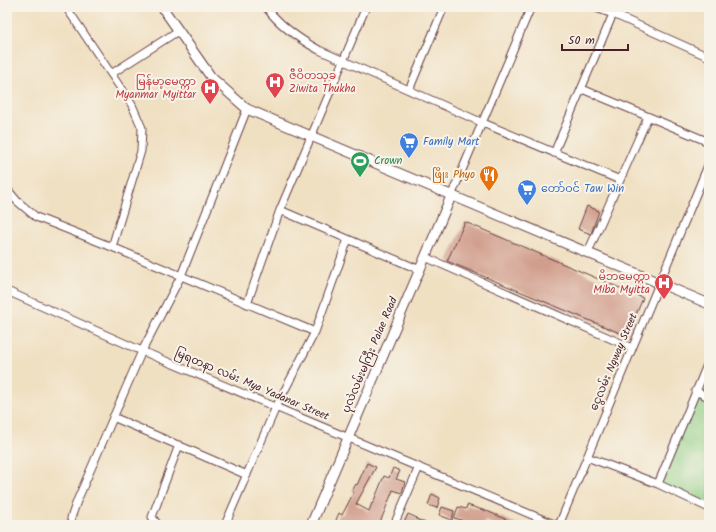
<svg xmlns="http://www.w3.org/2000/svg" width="716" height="532" viewBox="0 0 716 532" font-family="Kalam,'Noto Sans Myanmar',sans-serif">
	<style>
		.green { fill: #8ecd84; stroke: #6c7658 }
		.building { fill: #d19e8d }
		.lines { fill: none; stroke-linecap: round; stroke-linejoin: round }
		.minor-casing { stroke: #633c42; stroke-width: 9 }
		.tertiary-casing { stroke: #633c42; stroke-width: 11 }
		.minor { stroke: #fff; stroke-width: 7 }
		.tertiary { stroke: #fff; stroke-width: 9 }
		.labels { text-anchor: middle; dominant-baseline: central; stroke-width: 4; stroke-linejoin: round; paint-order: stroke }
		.health-label { font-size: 11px; fill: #be3a42; stroke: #f7f3e8; text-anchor: end }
		.shop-label { font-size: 11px; fill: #366cbe; stroke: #f7f3e8; text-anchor: start }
		.leisure-label { font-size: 11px; fill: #27864d; stroke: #f7f3e8; text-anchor: start }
		.food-label { font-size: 11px; fill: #c56008; stroke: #f7f3e8; text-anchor: end }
		.street-label { font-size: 11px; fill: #4a1f2b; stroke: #f7f3e8 }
	</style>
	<rect width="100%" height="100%" fill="#f7f3e8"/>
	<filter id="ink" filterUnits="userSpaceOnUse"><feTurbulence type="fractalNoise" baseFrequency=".025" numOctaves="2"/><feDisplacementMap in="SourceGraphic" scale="8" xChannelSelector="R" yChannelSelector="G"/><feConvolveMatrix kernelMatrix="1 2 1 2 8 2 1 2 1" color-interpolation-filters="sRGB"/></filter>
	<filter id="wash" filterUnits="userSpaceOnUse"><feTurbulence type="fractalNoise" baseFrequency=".012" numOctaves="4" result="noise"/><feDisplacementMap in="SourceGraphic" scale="16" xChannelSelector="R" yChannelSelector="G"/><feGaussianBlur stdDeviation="0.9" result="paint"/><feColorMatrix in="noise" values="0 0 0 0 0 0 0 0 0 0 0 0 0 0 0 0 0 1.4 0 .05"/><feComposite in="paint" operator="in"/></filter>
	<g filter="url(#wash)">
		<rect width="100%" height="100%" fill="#f0e0c2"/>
		<path class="green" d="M696,394L709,399V506L658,484Z"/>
		<g id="blocks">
			<path class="building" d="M587,206L599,211L591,234L578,229Z
				M465,222L643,298L627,336L447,261Z
				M367,463L376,467L356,504L369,511L372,503H373L384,476L389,478L393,468L400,471L396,479L405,482L402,493L393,490L379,525H337L338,522L336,520L339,513L342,515L354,492L352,491L356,484L357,485Z
				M432,494L440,498L437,508L428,505Z
				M467,505L489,512L519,525H496L485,521L484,524L476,522L475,524L454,518L458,507L466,509Z
				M442,507L454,511L452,520L439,515Z
				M408,514L417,518L416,519L430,525H403Z"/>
		</g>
	</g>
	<g filter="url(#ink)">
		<use href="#blocks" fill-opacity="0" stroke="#633c42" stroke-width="1"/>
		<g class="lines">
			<defs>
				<path id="minor" d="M66,7L132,105L142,128L141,151L112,247
					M266,7C280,26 299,39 319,50L483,123L620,180
					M593,7L613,14L709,57
					M111,74L178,31
					M582,89L709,142
					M409,90L444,7
					M554,153L613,14
					M7,189L17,201L36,217L112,247L315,332
					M452,194L531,7
					M280,210L420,270
					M588,252L648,117
					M425,257L632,348
					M7,291L142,351L556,525
					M247,304L280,210L366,7
					M695,391L709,397
					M113,417L247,475
					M587,457L658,484L709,508
					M658,484L709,360
					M72,525L71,518L77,501L142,351L181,276L247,109
					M158,525L152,517L179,445
					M225,525L276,407L315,332L348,239
					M394,525L419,467
					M559,525L709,163"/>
				<path id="tertiary" d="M162,7L211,77L247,109L709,304
					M311,525L452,194"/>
			</defs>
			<use href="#minor" class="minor-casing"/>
			<use href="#tertiary" class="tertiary-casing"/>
			<use href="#minor" class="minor"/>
			<use href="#tertiary" class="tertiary"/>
		</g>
	</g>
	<defs>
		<symbol id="hospital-pin" viewBox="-11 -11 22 30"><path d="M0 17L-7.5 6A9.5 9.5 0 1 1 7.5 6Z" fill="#e0444e" stroke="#f7f3e8"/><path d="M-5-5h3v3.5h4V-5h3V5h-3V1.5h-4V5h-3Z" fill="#fff"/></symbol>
		<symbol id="supermarket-pin" viewBox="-11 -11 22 30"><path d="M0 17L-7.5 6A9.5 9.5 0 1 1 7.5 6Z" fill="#3f7fe0" stroke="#f7f3e8"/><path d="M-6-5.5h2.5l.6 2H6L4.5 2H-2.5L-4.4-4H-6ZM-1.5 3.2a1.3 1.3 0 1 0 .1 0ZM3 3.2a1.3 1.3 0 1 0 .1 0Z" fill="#fff"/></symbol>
		<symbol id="stadium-pin" viewBox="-11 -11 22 30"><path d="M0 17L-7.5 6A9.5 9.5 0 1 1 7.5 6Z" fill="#2e9e5b" stroke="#f7f3e8"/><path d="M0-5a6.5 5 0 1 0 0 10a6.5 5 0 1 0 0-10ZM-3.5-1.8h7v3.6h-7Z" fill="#fff"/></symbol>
		<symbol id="restaurant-pin" viewBox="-11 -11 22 30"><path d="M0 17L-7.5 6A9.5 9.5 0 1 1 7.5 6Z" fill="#e8710a" stroke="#f7f3e8"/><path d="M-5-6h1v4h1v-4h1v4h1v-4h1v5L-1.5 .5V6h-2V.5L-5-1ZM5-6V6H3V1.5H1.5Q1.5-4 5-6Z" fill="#fff"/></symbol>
	</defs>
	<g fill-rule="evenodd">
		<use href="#hospital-pin" x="264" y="71" width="22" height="30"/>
		<use href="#hospital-pin" x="199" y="77" width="22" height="30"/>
		<use href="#supermarket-pin" x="398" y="131" width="22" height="30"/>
		<use href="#stadium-pin" x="349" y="150" width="22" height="30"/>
		<use href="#restaurant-pin" x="478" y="164" width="22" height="30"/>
		<use href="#supermarket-pin" x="516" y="178" width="22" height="30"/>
		<use href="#hospital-pin" x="653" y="272" width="22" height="30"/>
	</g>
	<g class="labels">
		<g class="health-label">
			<text x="289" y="76" text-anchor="start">ဇီဝိတသုခ<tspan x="289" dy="13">Ziwita Thukha</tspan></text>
			<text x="196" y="82">မြန်မာ့မေတ္တာ<tspan x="196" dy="13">Myanmar Myittar</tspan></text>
			<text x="650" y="277">မိဘမေတ္တာ<tspan x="650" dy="13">Miba Myitta</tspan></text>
		</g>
		<g class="shop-label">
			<text x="423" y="142">Family Mart</text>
			<text x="541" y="189">တော်ဝင် Taw Win</text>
		</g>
		<g class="leisure-label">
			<text x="374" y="161">Crown</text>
		</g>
		<g class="food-label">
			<text x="475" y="175">ဖြိုး Phyo</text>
		</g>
		<g class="street-label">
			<text transform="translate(370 355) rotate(-67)">ပုလဲလမ်းမကြီး Palae Road</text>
			<text transform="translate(614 362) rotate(-67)">ငွေလမ်း Ngway Street</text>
			<text transform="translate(252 385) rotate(23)">မြရတနာ လမ်း Mya Yadanar Street</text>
		</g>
	</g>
	<rect width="716" height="532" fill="none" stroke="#f7f3e8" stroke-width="24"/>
	<path d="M562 44v6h66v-6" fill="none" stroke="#4a1f2b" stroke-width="2"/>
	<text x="568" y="44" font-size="12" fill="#4a1f2b" stroke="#f7f3e8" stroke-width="3" paint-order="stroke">50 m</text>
</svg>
